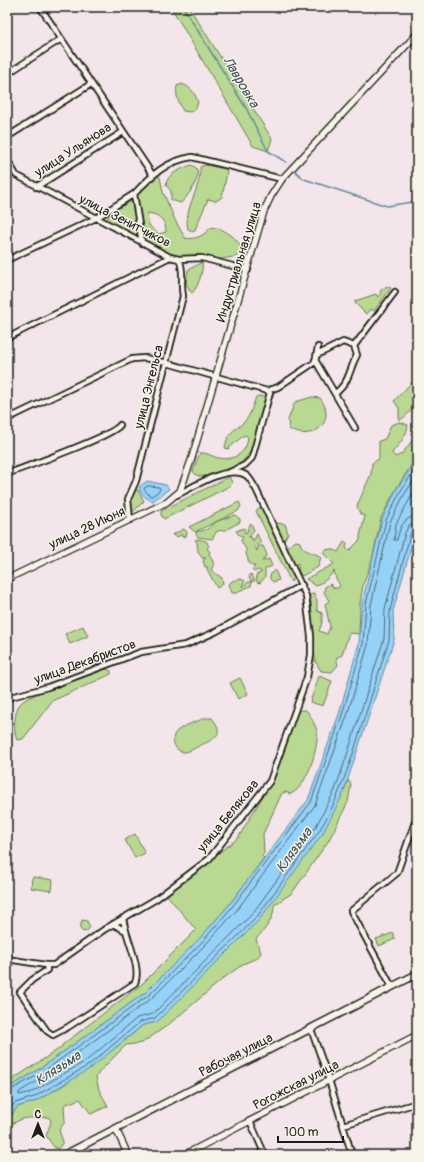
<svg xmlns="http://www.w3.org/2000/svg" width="424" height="1162" viewBox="0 0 424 1162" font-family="Pangolin,sans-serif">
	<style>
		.green { fill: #b9d992; stroke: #6a7a57; fill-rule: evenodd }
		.water { fill: #96d2f7; stroke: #65899f }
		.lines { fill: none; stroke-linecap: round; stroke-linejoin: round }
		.shore { stroke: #4d6574; stroke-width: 1 }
		.stream { stroke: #65899f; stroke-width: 1.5 }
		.minor-casing { stroke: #1c1c1c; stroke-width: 8 }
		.tertiary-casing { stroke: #1c1c1c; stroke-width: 8 }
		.secondary-casing { stroke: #1c1c1c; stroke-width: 9 }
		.minor { stroke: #f7f3e8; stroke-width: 4.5 }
		.tertiary { stroke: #f7f3e8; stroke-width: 5.5 }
		.secondary { stroke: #f7f3e8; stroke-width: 6 }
		.labels { text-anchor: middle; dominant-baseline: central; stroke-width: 3; stroke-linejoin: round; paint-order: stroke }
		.street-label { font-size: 13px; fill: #1c1c1c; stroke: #f7f3e8 }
		.water-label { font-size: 14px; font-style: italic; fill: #41535e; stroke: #f7f3e8 }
	</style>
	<rect width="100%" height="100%" fill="#f3e5ea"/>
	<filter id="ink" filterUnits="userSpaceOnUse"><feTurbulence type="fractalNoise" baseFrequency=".025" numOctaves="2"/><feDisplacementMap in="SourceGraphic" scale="8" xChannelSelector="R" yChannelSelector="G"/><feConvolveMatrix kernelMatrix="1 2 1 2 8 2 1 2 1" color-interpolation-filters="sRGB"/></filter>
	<g filter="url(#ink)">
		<path class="green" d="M171,7H189L272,139L268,151L253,146Z
			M182,84C192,88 195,93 198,103L195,110L190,112L183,111C179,103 175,95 177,86Z
			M191,165C208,170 188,196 181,203L171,200V191L166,185C167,173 182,169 191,165Z
			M205,165L226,169L227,173L222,197L216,201L208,199L194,232L188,229C183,208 202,188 200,167Z
			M157,175L160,177L163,192L175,220L185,238C195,240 204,236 210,228C220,225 240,239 241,249L238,256L222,259L199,255L176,256L170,254L143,240L137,195L153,178ZM148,213C159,214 166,221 166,232L159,234C150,228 146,223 148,213Z
			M131,201L134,203L138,239L107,220L109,213Z
			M202,262C204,269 198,288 192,293L190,291L186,283L188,270Z
			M387,286L391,288L374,311L370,309L366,314L355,303V301L376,294L378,297L381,293L380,291Z
			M417,377C417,399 418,408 399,421V408L394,401Z
			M258,396L264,397L266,401C261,419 258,444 245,459C239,466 221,471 212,474C205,476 197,479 193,471L200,453C207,452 212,457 219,458C234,461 247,453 248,437L245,435L243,436L228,449L225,448C228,430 234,432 245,421C251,415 253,404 256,397Z
			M312,397L320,398C338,422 312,443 289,429L288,420L295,402Z
			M400,422L408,425C407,436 399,444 392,453L395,457L402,454L417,434V456L396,489L381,518L372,560L363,585L360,603L359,634L349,633L342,655L336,658L338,665L332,672L321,671L315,661L311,602L309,596L314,593L317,601V611L322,613V623L319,631L327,634L330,627L325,604L329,601L324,592L325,587L330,584L334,588H338L340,585L336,579L334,571L327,579L316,586L306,579L334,564L323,553L325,550L332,549L338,552L344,542L347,544L346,548L349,551L360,540V536L365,516L360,514L357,506L371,474L372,463L379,459V441L385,439L391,425Z
			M229,477L232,482L230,486L164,519L161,515V511Z
			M135,490H138L144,501L133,512L131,510L130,501Z
			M239,502L241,506L238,511L195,532L189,527Z
			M261,507L263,508L296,575L291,582L256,511Z
			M235,515L240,519V522L225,530L217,531L212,539L198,537L196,534L197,531C208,531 207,529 214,523C219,520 230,517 235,515Z
			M251,523L254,530L249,537L252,538L253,542L257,534L261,543L254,546L257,551L258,546H263L267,555L262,561L269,559L272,566L265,569V577L260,583L257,582L256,575L262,572L258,570L254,572L252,570L255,566L249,563L246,553V549L241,541L243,536H240L236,531L244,528L245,533L248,531L247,529Z
			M276,523L285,524L288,533L283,542Z
			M184,529L187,532L186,536L182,537L181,534L178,537L172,535Z
			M198,539L206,541L209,546L207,548L210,552L209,554L214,564L211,570L222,578L223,584L217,588L207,569L208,567H205L203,560L206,558H202L198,551L197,542L195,540Z
			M296,541L300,542C302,553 313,551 321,557L318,567L302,576L299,572L298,563L294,565L292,560L293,556L287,550L288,546Z
			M275,570L279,580L273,582L270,579V575Z
			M251,574L255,581H252L251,586L239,591L238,593H232L229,584L232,581L241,579L245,581L242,586H244L248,582H251L249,577Z
			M83,626L88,636L70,644L65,634Z
			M106,669L111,671V674L107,676L52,701L23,739L17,740C13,732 14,711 20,704C23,700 29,698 34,695Z
			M319,676L332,681L323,706L310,702Z
			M240,678L248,694L238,699L230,683Z
			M301,710H306C309,713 317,728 317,732C319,747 306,790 290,794L286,792L282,793L263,834L264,853L262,856L264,858L229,905L200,938L146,992L41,1068L7,1089V1083L62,1047V1045L142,984L196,930L166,894L238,838L276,774L296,713Z
			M205,718H212C226,735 214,739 199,746C195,748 189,752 184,752C175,752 169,738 177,731C184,725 196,722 205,718Z
			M348,780L351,784L348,802L329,840L292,893L274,905C274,920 265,929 256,939L261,953L257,958L243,964L224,978L168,1025L142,1043L126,1045L100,1071L96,1077L99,1090L108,1106L91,1114L80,1099L64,1105L65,1122L59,1130L63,1142L58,1149L54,1147L46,1136L51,1122L50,1118C44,1116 40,1119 34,1118C23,1117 17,1121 7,1127V1118L11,1116L17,1107L36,1101L67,1083L122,1043L143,1025L157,1022L343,794Z
			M135,834L145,853L135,858L125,840Z
			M34,877L53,880L52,891L31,888L32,878Z
			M82,920L87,921L90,927L87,931L83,932L80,929Z
			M393,933L395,939L379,946L376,939Z"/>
		<path class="water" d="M417,459V527L393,611L394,640L343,794L323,833L259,920L157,1022L143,1025L91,1068L36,1101L17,1107L11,1116L7,1118V1089L41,1068L146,992L200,938L229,905L308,800L339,714L359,643L362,603L382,519L396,490Z
			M147,481L166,485L169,489L153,501C146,499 140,494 139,487Z"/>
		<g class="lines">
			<path class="shore" d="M417,475L404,495L390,522L371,605L368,645L347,716L315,805L236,911L206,944L152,998L46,1076L19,1092V1095L32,1092L86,1061L137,1018L153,1014L252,914L315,828L324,811L335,790L347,755L384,639L385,609L405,533L409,525L417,523
				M148,486L159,487L160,490L152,496H150L144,489Z
				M417,486L396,524L394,540H397C400,528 403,517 417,516
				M7,1092L43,1072L149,995L203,941L232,907L311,802L342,715L363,644L366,604L386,520L400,492L417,466
				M7,1113L15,1103L34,1097L89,1065L140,1022L155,1018L256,918L319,831L329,814L339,792L352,757L389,640L390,610L410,535L413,529L417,528"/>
			<path class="stream" d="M183,7L246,108L268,151L286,162
				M295,171L304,179L387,206L412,202L417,207"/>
			<defs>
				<path id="minor" d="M40,7L152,174
					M7,8L9,7
					M7,74L61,39
					M7,137L91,84
					M7,159L16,175L170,257L179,259L202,258L248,270
					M36,187L123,132
					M142,243L134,194C152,175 166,161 192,157L282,179
					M7,260L96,218L134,194
					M7,338L170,257
					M354,346L395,292
					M317,355L343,342L354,346
					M315,360L355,428
					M335,394C351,380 348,372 357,355L354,346
					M7,419L132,359L145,358L167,363L267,391L278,387L315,362L318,347
					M230,472L245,465L252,458L271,389
					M7,474C25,467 113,436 120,425
					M130,520L128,499L136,481L183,296C180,283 185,271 179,259
					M7,698L48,687L141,652L186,645L215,632L302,585
					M113,924L124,930
					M7,959L46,965H54L105,929L156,899L209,859L270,781L307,677L311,655V636L306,596L256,489C253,485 251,479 247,476C230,463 193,487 177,495
					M46,965L47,970L32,980L20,992L47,1031L53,1035L68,1027L135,983C142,967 125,936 123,918
					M392,987L351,911L397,873L417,816
					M311,1029L329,1080L352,1155
					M250,1121L265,1155
					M343,1125L417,1103"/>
				<path id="tertiary" d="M7,579L167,502L180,491L191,461L264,211L271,196L282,179L417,34
					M116,1129L128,1155
					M184,1155L417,1035"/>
				<path id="secondary" d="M64,1155L417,974"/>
			</defs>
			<use href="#minor" class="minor-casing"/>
			<use href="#tertiary" class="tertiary-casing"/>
			<use href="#secondary" class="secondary-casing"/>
			<use href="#minor" class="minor"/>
			<use href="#tertiary" class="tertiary"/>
			<use href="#secondary" class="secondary"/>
		</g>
	</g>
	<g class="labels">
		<g class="street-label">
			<text transform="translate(73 150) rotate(-33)">улица Ульянова</text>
			<text transform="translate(125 221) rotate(27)">улица Зенитчиков</text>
			<text transform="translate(239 262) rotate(-73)">Индустриальная улица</text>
			<text transform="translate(149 387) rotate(-76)">улица Энгельса</text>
			<text transform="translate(87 528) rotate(-25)">улица 28 Июня</text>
			<text transform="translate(85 662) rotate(-20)">улица Декабристов</text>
			<text transform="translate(228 816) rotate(-51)">улица Белякова</text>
			<text transform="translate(236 1055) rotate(-27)">Рабочая улица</text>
			<text transform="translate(296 1085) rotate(-27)">Рогожская улица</text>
		</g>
		<g class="water-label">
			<text transform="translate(241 82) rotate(59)">Лавровка</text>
			<text transform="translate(294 850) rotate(-54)">Клязьма</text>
			<text transform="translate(58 1068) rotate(-33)">Клязьма</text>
		</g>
	</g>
	<rect width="424" height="1162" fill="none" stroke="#f7f3e8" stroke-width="24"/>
	<rect x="12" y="12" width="400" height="1138" fill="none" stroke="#1c1c1c" stroke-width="1.5" filter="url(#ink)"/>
	<g transform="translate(38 1124)" stroke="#f7f3e8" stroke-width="3" paint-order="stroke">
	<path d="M0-3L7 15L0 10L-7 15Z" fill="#1c1c1c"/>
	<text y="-6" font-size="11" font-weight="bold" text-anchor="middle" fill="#1c1c1c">С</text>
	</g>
	<path d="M278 1136v6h65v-6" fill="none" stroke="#1c1c1c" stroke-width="2"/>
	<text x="284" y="1136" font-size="12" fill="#1c1c1c" stroke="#f7f3e8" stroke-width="3" paint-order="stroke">100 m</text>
</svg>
